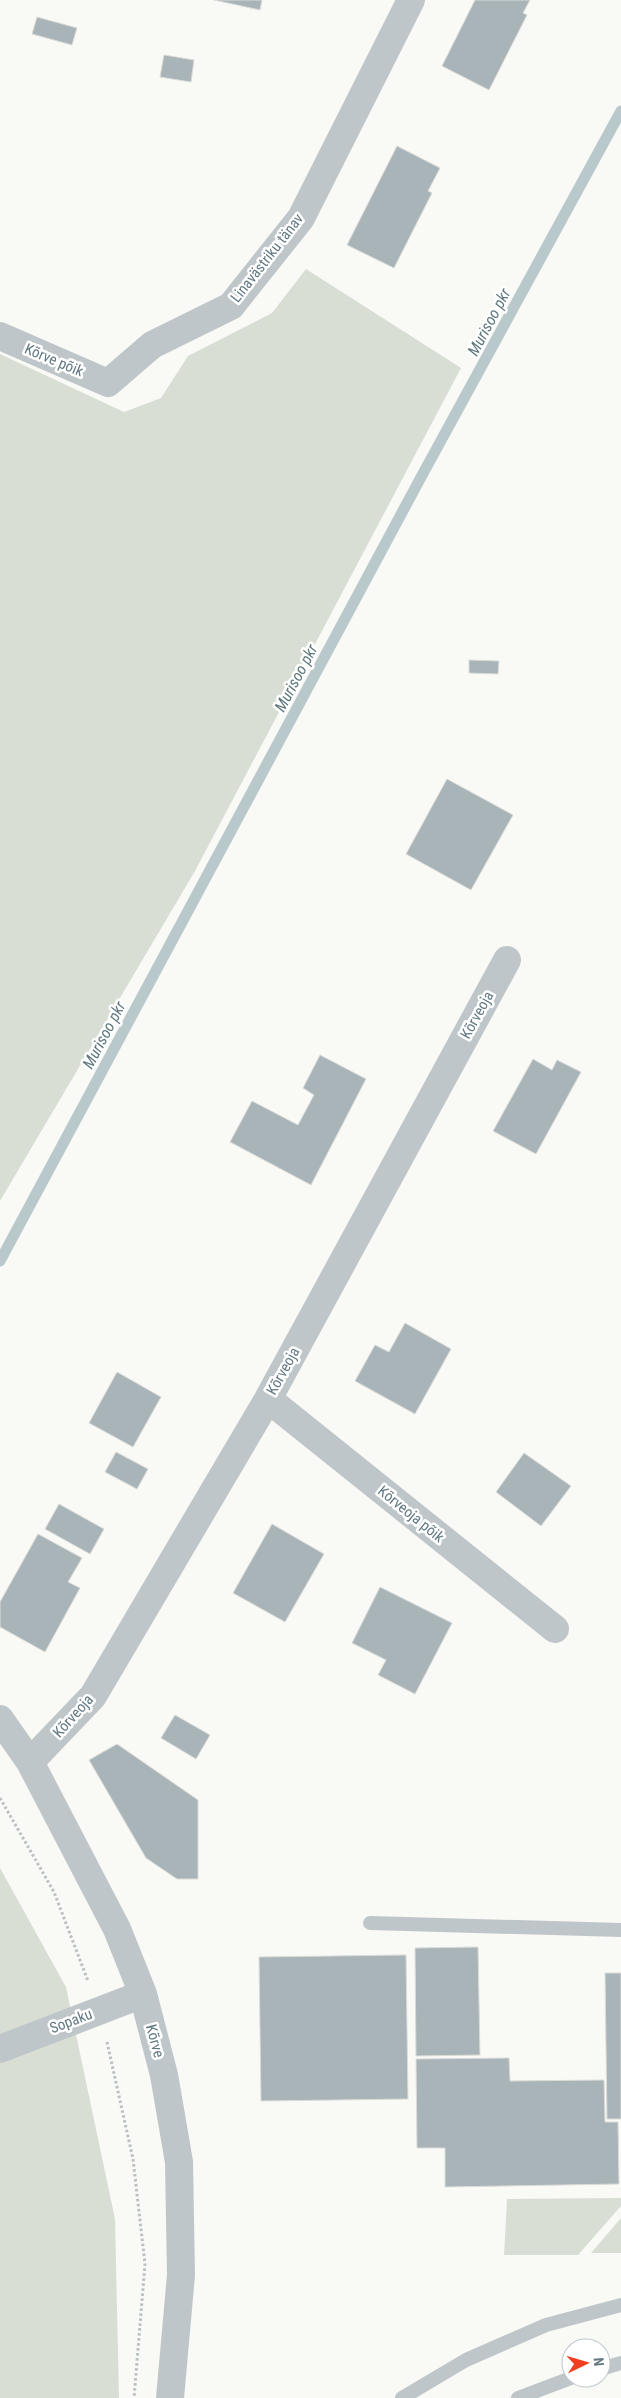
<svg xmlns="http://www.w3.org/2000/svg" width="621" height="2398" viewBox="0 0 621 2398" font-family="'Roboto Condensed',sans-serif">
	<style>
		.green { fill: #d9ded5 }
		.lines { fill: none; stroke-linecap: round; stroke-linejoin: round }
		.stream { stroke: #b8c8cb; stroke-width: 11 }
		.building { fill: #a8b4b8; stroke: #dbdbd8 }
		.path { stroke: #babfc1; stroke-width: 3; stroke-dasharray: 2.5 2.5; stroke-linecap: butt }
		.service { stroke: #bfc6c9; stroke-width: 14 }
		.minor { stroke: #bfc6c9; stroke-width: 28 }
		.labels { text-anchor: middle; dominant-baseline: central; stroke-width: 5; stroke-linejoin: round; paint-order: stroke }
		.street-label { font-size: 15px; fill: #627883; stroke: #fff }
		.water-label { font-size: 16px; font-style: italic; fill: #5d777d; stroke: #fff }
	</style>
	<rect width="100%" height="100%" fill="#f9f9f6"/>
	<path class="green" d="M306,269L461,368L195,871L0,1201V354L124,412L161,398L188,356L272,313Z
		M0,1868L66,1987L115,2219L119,2398H0Z
		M621,2198V2206L578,2255H504L507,2199Z
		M621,2218V2253H591Z"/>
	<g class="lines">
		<path class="stream" d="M0,1261L420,479L621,111"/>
	</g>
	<path class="building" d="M214,0H262L260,10Z
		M475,0H530L523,13L527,15L489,90L442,66Z
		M37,17L77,28L72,45L32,34Z
		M164,55L194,60L191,82L160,77Z
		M397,146L440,168L428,191L432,193L394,268L347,245Z
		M469,660L499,661L498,674L469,673Z
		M447,779L513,815L471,890L406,854Z
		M320,1055L366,1079L311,1185L230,1142L252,1101L298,1125L314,1095L303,1088Z
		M533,1059L552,1070L557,1060L581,1072L536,1154L493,1131Z
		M405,1323L451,1349L415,1414L355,1381L375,1345L389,1352Z
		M117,1372L161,1397L133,1447L89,1423Z
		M116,1452L148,1469L137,1489L105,1472Z
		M524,1453L571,1486L541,1526L496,1492Z
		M59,1504L104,1529L90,1554L45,1529Z
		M272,1524L324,1554L285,1622L233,1593Z
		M38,1534L82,1558L68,1582L80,1588L45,1652L0,1627V1602Z
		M380,1587L452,1623L415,1694L378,1675L386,1660L352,1643Z
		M175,1715L210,1735L196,1759L161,1738Z
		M117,1744L198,1800V1879H177L146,1858L89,1760Z
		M478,1947L480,2055L416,2056L415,1948Z
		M406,1955L408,2099L261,2101L259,1957Z
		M605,1973H621V2119H607Z
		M509,2058L510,2081L604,2080L605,2122H618L619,2184L445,2187V2148H417L416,2059Z"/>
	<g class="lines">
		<path class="path" d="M0,1798L54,1892L88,1981
			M107,2042L133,2159L145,2264L134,2398"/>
		<path class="service" d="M370,1923L621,1930
			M601,2369L621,2363
			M402,2398L466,2360L546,2325L621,2305
			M518,2398L571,2378"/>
		<path class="minor" d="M0,336L108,383L152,345L231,306L301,218L411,0
			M268,1399L555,1629
			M0,1719L30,1762L117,1929L143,1994L164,2075L179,2162L181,2275L170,2398
			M30,1762L93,1696L268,1399L507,960
			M0,2049L143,1994"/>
	</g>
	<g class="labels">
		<g class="street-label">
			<text transform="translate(267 258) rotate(-52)">Linavästriku tänav</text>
			<text transform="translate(54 360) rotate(23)">Kõrve põik</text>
			<text transform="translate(477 1015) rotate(-61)">Kõrveoja</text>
			<text transform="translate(283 1371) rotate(-61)">Kõrveoja</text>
			<text transform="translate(411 1514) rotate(39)">Kõrveoja põik</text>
			<text transform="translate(73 1716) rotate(-48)">Kõrveoja</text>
			<text transform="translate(71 2021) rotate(-21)">Sopaku</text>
			<text transform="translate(155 2041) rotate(75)">Kõrve</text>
		</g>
		<g class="water-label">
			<text transform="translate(489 322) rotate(-62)">Murisoo pkr</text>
			<text transform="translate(296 678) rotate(-62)">Murisoo pkr</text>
			<text transform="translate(104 1035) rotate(-62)">Murisoo pkr</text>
		</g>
	</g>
	<g transform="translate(586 2363) rotate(85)"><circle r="24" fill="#ffffff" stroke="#c0c9cd"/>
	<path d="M0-4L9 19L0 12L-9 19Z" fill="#ef3e20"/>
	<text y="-8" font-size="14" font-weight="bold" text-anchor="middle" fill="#627883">N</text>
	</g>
</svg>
